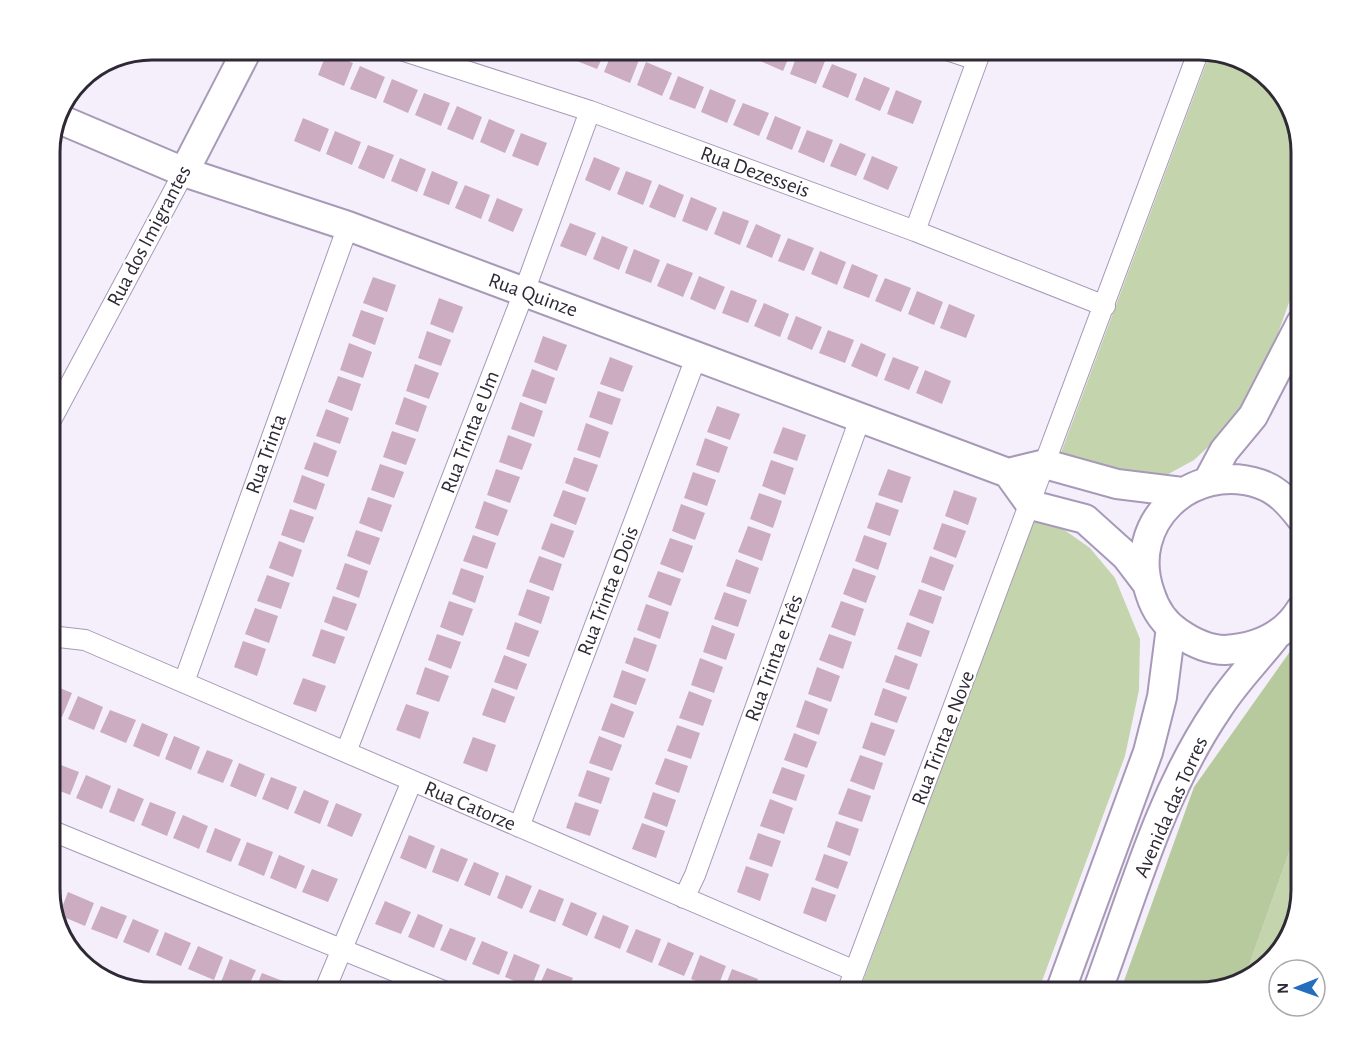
<svg xmlns="http://www.w3.org/2000/svg" width="1351" height="1042" viewBox="0 0 1351 1042" font-family="'Alegreya Sans',sans-serif">
	<style>
		.green { fill: #c4d4ad }
		.forest { fill: #b7ca9e }
		.building { fill: #ccacc0 }
		.lines { fill: none; stroke-linecap: round; stroke-linejoin: round }
		.street-casing { stroke: #a799b7; stroke-width: 22 }
		.secondary-casing { stroke: #a799b7; stroke-width: 32 }
		.street { stroke: #fff; stroke-width: 20 }
		.secondary { stroke: #fff; stroke-width: 28 }
		.labels { text-anchor: middle; dominant-baseline: central; stroke-width: 4.5; stroke-linejoin: round; paint-order: stroke }
		.street-label { font-size: 21px; fill: #2f2935; stroke: #fff }
		.rim { fill: none; stroke: #2f2935; stroke-width: 3 }
	</style>
	<rect width="100%" height="100%" fill="#f5effc"/>
	<path class="green" d="M1210,53L1262,71L1291,106L1301,152V269L1277,336L1236,421L1194,460L1163,477L1111,472L1059,458Z
		M1034,518L1063,529L1090,548L1115,578L1140,639L1139,690L1125,756L1038,992H859Z
		M1301,819V890L1280,953L1243,982Z"/>
	<path class="forest" d="M1301,636V819L1243,982L1199,992H1120L1194,787Z"/>
	<path class="building" d="M550,50H568L565,56Z
		M576,50H606L597,69L572,59Z
		M613,50L639,60L630,83L604,72Z
		M732,50H754L751,57Z
		M762,50H792L783,71L758,60Z
		M799,50L825,61L816,84L790,74Z
		M327,52L353,63L344,86L318,75Z
		M646,62L672,73L662,96L637,85Z
		M832,64L857,74L848,98L822,87Z
		M360,66L385,77L376,99L350,89Z
		M678,76L704,87L695,109L669,99Z
		M864,77L890,88L880,111L855,100Z
		M392,79L418,90L408,113L383,102Z
		M710,89L736,100L727,123L701,112Z
		M896,90L922,101L913,124L887,114Z
		M424,93L450,103L441,126L415,115Z
		M743,103L769,113L759,136L733,125Z
		M457,106L482,117L473,140L447,129Z
		M775,116L801,127L792,150L766,139Z
		M303,118L329,129L320,152L294,141Z
		M489,119L515,130L505,153L480,142Z
		M807,130L833,140L824,163L798,152Z
		M335,131L361,142L352,165L326,154Z
		M521,133L547,143L538,166L512,156Z
		M840,143L866,154L856,176L830,166Z
		M368,145L394,155L384,179L358,168Z
		M872,156L898,167L888,190L863,179Z
		M594,157L620,168L610,191L585,180Z
		M400,158L426,169L417,192L391,181Z
		M432,171L458,182L449,205L423,195Z
		M626,171L652,181L643,205L617,194Z
		M659,184L684,195L675,218L649,207Z
		M465,185L490,195L481,219L455,208Z
		M691,197L717,208L707,231L682,221Z
		M497,198L523,209L513,232L488,221Z
		M723,211L749,221L740,245L714,234Z
		M570,223L596,233L586,256L560,246Z
		M756,224L781,235L772,258L746,247Z
		M602,236L628,247L619,270L593,259Z
		M788,238L814,248L804,271L778,261Z
		M634,249L660,260L651,283L625,273Z
		M820,251L846,262L837,285L811,274Z
		M667,263L693,273L683,297L657,286Z
		M852,264L878,275L869,298L843,288Z
		M699,276L725,287L715,310L690,299Z
		M373,277L396,285L387,312L363,303Z
		M885,278L911,288L901,312L875,301Z
		M731,290L757,300L748,323L722,313Z
		M917,291L943,302L934,325L908,314Z
		M439,298L463,307L453,333L430,324Z
		M764,303L789,314L780,337L754,326Z
		M949,304L975,315L966,338L940,328Z
		M361,310L384,318L375,345L352,336Z
		M796,316L822,327L812,350L787,339Z
		M828,330L854,340L845,363L819,353Z
		M427,331L451,340L441,366L418,358Z
		M543,336L567,345L557,371L534,362Z
		M349,343L372,352L363,378L340,370Z
		M861,343L886,354L877,377L851,366Z
		M610,357L633,366L623,392L600,384Z
		M893,357L919,367L909,390L884,380Z
		M415,364L439,373L429,399L406,391Z
		M532,369L555,378L546,404L522,396Z
		M925,370L951,381L942,404L916,393Z
		M338,376L361,384L352,411L328,402Z
		M598,391L621,399L612,425L589,417Z
		M404,397L427,406L418,432L395,424Z
		M520,402L543,411L534,437L511,429Z
		M717,406L740,414L730,440L707,432Z
		M326,409L349,418L340,444L316,436Z
		M586,423L609,432L600,458L577,450Z
		M783,427L806,435L797,461L773,453Z
		M392,431L416,439L406,465L383,457Z
		M508,435L532,444L522,470L499,462Z
		M705,438L728,447L719,473L696,465Z
		M314,442L337,451L328,477L304,469Z
		M574,457L598,465L588,492L565,483Z
		M771,460L794,468L785,495L762,486Z
		M380,464L404,472L394,498L371,490Z
		M496,469L520,477L510,503L487,495Z
		M888,469L911,477L902,503L878,495Z
		M693,472L716,480L707,506L684,498Z
		M302,475L325,484L316,510L293,502Z
		M563,490L586,498L576,525L553,516Z
		M954,490L977,498L968,525L945,516Z
		M759,493L782,501L773,528L750,519Z
		M368,497L392,505L382,532L359,523Z
		M484,501L508,510L498,536L475,528Z
		M876,502L899,510L890,536L867,528Z
		M681,504L705,513L695,540L672,531Z
		M290,509L314,517L304,543L281,535Z
		M551,523L574,531L564,558L541,549Z
		M942,523L966,531L956,558L933,549Z
		M748,526L771,534L762,561L738,552Z
		M356,530L380,538L370,565L347,556Z
		M473,535L496,543L487,569L463,561Z
		M864,535L887,543L878,570L855,561Z
		M670,538L693,546L683,573L660,564Z
		M279,541L302,550L293,577L269,568Z
		M539,556L562,564L553,591L529,582Z
		M930,556L954,565L944,591L921,582Z
		M736,559L759,568L750,594L726,586Z
		M345,563L368,571L359,598L336,589Z
		M461,568L484,576L475,603L452,594Z
		M853,568L876,576L866,603L843,594Z
		M658,571L681,579L671,606L648,597Z
		M267,575L290,583L281,609L257,601Z
		M527,589L550,597L541,624L518,615Z
		M919,589L942,597L933,624L909,615Z
		M724,592L747,600L738,627L714,619Z
		M333,596L357,604L347,631L324,622Z
		M449,601L473,609L463,636L440,627Z
		M841,601L864,609L855,636L831,627Z
		M646,604L669,612L660,639L637,630Z
		M255,608L278,616L269,643L245,634Z
		M515,622L539,631L529,657L506,649Z
		M907,622L930,631L921,657L897,649Z
		M712,625L735,634L726,660L703,652Z
		M321,629L345,637L335,664L312,656Z
		M437,634L461,642L451,669L428,660Z
		M829,634L852,642L843,669L819,660Z
		M634,637L657,645L648,672L625,663Z
		M243,641L266,649L257,676L234,667Z
		M504,655L527,664L517,690L494,682Z
		M895,655L918,664L909,690L885,682Z
		M700,658L723,667L714,693L691,685Z
		M425,667L449,676L439,702L416,694Z
		M817,667L840,676L831,702L808,694Z
		M622,670L646,679L636,705L613,697Z
		M303,678L326,686L316,712L293,704Z
		M50,684L72,693L62,717L50,712Z
		M492,688L515,697L505,723L482,715Z
		M883,688L907,697L897,723L874,715Z
		M689,691L712,700L703,726L679,718Z
		M78,696L103,707L94,730L68,719Z
		M805,700L828,709L819,735L796,727Z
		M611,703L634,712L624,738L601,730Z
		M406,704L429,712L420,739L396,730Z
		M110,710L136,720L126,743L100,732Z
		M871,722L895,730L885,756L862,748Z
		M142,723L168,734L159,757L133,746Z
		M677,725L700,733L691,759L667,751Z
		M794,733L817,742L807,768L784,760Z
		M174,736L200,747L191,770L165,759Z
		M599,736L622,745L612,771L589,763Z
		M473,737L496,745L487,772L463,763Z
		M207,750L233,760L223,783L197,773Z
		M860,755L883,763L874,790L850,781Z
		M665,758L688,766L679,793L655,784Z
		M53,762L79,772L70,795L50,787V771Z
		M239,763L265,774L256,797L230,786Z
		M782,767L805,775L796,801L772,793Z
		M587,770L610,778L601,804L578,796Z
		M86,775L111,786L102,809L76,798Z
		M271,777L297,787L288,810L262,799Z
		M118,788L144,799L134,822L109,812Z
		M848,788L871,796L862,822L838,814Z
		M304,790L329,801L320,824L294,813Z
		M653,792L676,800L667,827L644,818Z
		M770,799L793,808L784,834L760,826Z
		M150,802L176,812L167,836L141,825Z
		M575,802L599,810L590,836L566,828Z
		M336,803L362,814L352,837L327,826Z
		M183,815L208,826L199,849L173,838Z
		M836,821L859,829L850,856L827,847Z
		M642,823L665,831L656,858L632,849Z
		M215,828L241,839L231,862L206,852Z
		M758,833L781,841L772,867L749,859Z
		M409,835L435,846L426,869L400,858Z
		M247,842L273,852L264,876L238,865Z
		M441,848L468,859L458,882L432,872Z
		M824,854L848,862L838,889L815,880Z
		M279,855L305,866L296,889L270,878Z
		M474,862L499,873L490,896L464,885Z
		M746,866L769,874L760,901L737,892Z
		M312,869L338,879L328,902L302,892Z
		M506,875L532,886L522,909L497,898Z
		M50,884L62,890L53,910L50,896Z
		M812,887L836,895L826,922L803,913Z
		M539,889L564,899L555,922L529,912Z
		M68,892L94,903L85,926L59,915Z
		M385,901L411,912L401,934L375,924Z
		M571,902L597,913L587,936L562,925Z
		M101,906L127,916L117,939L91,929Z
		M418,914L443,925L434,948L408,937Z
		M603,915L629,926L620,949L594,938Z
		M133,919L159,930L149,953L123,942Z
		M450,928L476,938L466,961L440,950Z
		M636,929L661,939L652,963L626,952Z
		M165,932L191,943L181,966L156,955Z
		M482,941L508,952L499,975L472,964Z
		M668,942L694,953L684,976L658,965Z
		M198,946L223,957L214,980L188,969Z
		M514,954L540,965L531,988L505,977Z
		M700,955L726,966L717,989L691,979Z
		M230,959L256,970L246,992L221,982Z
		M547,968L573,978L567,992L537,991Z
		M732,969L758,979L753,992H723Z
		M262,973L288,983L284,992H254Z
		M579,981L607,992H574Z"/>
	<g class="lines">
		<defs>
			<path id="street" d="M401,50L590,111L915,231L1105,306
				M947,50L977,60
				M915,231L981,50
				M50,422L184,172
				M50,636L85,640L855,971
				M184,682L348,226
				M346,752L524,292L590,111
				M519,827L697,355
				M50,830L446,992
				M684,898L695,875L861,416
				M324,992L412,781
				M847,992L1199,50"/>
			<path id="secondary" d="M57,118L184,172L348,226L1008,473L1031,505L1085,519L1126,556L1145,581
				M184,172L247,50
				M1008,473L1045,464L1117,484L1182,492
				M1208,481L1224,451L1253,416L1301,323
				M1301,518C1290,504 1278,490 1260,484C1191,461 1125,523 1150,593C1155,609 1165,624 1179,633C1192,642 1209,650 1225,650C1257,648 1284,637 1301,609
				M1060,992L1148,752L1162,697L1171,627
				M1097,992C1132,898 1160,794 1217,710C1233,684 1255,662 1274,638"/>
		</defs>
		<use href="#street" class="street-casing"/>
		<use href="#secondary" class="secondary-casing"/>
		<use href="#street" class="street"/>
		<use href="#secondary" class="secondary"/>
	</g>
	<g class="labels">
		<g class="street-label">
			<text transform="translate(755 172) rotate(20)">Rua Dezesseis</text>
			<text transform="translate(149 236) rotate(-62)">Rua dos Imigrantes</text>
			<text transform="translate(533 295) rotate(20)">Rua Quinze</text>
			<text transform="translate(470 432) rotate(-69)">Rua Trinta e Um</text>
			<text transform="translate(266 454) rotate(-70)">Rua Trinta</text>
			<text transform="translate(608 591) rotate(-69)">Rua Trinta e Dois</text>
			<text transform="translate(774 658) rotate(-70)">Rua Trinta e Três</text>
			<text transform="translate(943 738) rotate(-69)">Rua Trinta e Nove</text>
			<text transform="translate(470 806) rotate(23)">Rua Catorze</text>
			<text transform="translate(1171 807) rotate(-66)">Avenida das Torres</text>
		</g>
	</g>
	<path d="M0 0H1351V1042H0ZM152 60H1199A92 92 0 0 1 1291 152V890A92 92 0 0 1 1199 982H152A92 92 0 0 1 60 890V152A92 92 0 0 1 152 60Z" fill="#fff" fill-rule="evenodd"/>
	<path class="rim" d="M152 60H1199A92 92 0 0 1 1291 152V890A92 92 0 0 1 1199 982H152A92 92 0 0 1 60 890V152A92 92 0 0 1 152 60Z"/>
	<g transform="translate(1297 988) rotate(269)"><circle r="28" fill="#ffffff" stroke="#aca9ae" stroke-width="1.5"/>
	<path d="M0-4.5L10 22L0 15L-10 22Z" fill="#256dbd"/>
	<text y="-9" font-size="16" font-weight="bold" text-anchor="middle" fill="#2f2935">N</text>
	</g>
</svg>
